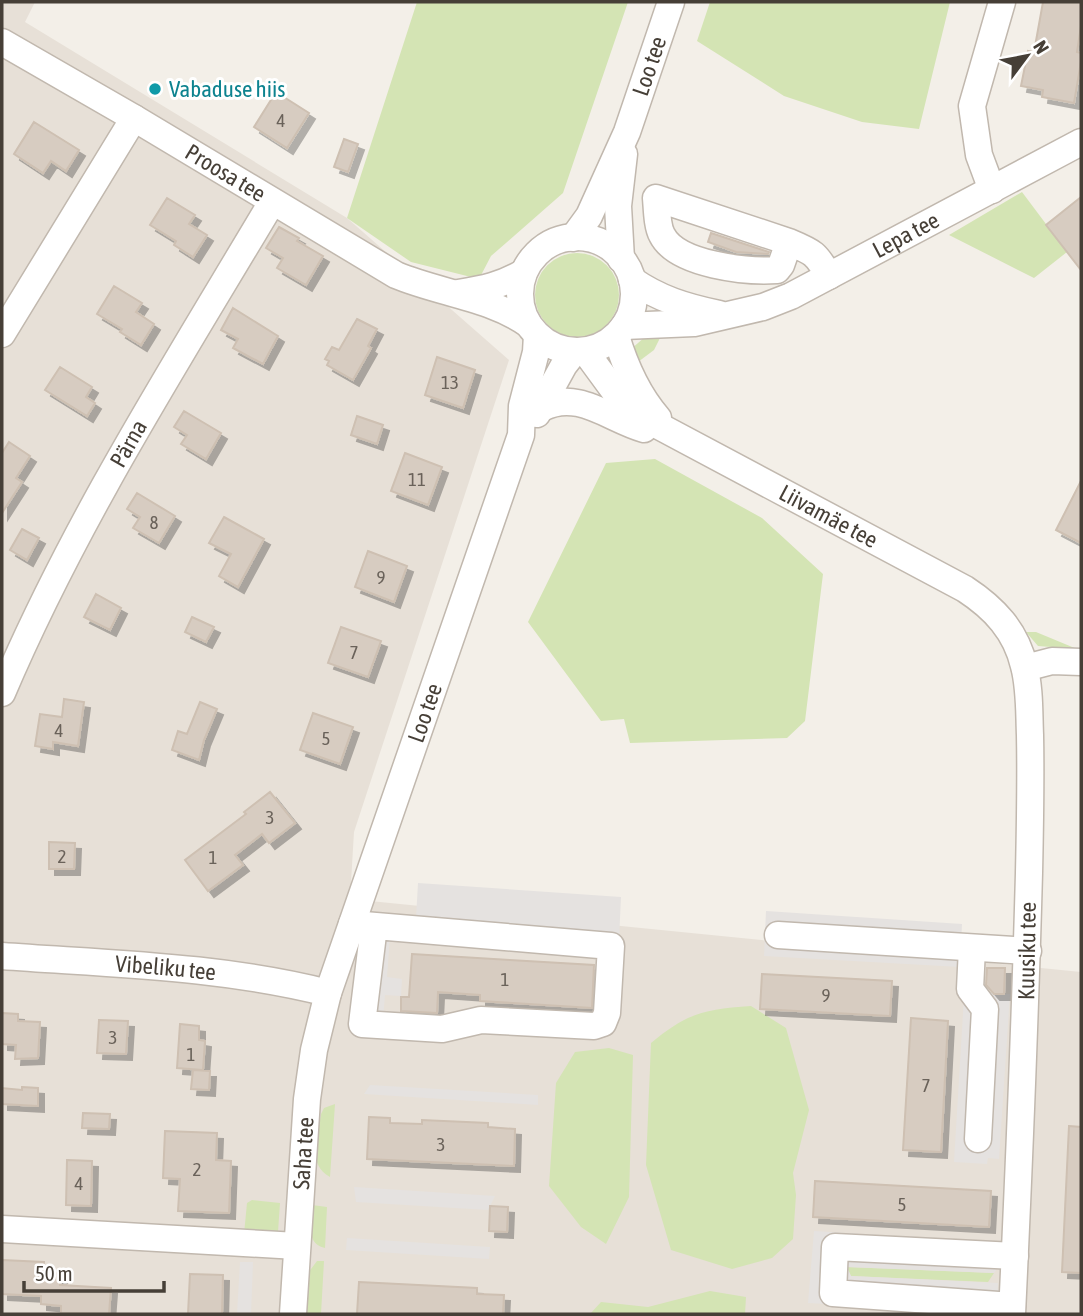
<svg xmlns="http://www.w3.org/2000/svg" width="1083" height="1316" viewBox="0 0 1083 1316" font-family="'Asap Condensed',sans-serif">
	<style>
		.residential { fill: #e7e0d7 }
		.green { fill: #d4e4b4 }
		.parking { fill: #e5e2e0 }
		.building { fill: #d7ccc1; stroke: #cec0b2; stroke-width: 2; filter: url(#shadow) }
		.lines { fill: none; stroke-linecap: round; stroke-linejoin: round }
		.minor-casing { stroke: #c1b8ae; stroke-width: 29 }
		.minor { stroke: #fff; stroke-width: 26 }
		.culture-dot { fill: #0f9aa8; stroke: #fff; stroke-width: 2.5 }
		.labels { text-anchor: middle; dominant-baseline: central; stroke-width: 6; stroke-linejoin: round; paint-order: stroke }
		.number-label { font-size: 19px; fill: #6a625a }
		.street-label { font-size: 23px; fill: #463f37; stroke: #fff }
		.culture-label { font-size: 23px; fill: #0d838f; stroke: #fff; text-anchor: start }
	</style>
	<defs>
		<filter id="shadow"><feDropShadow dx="6" dy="6" stdDeviation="0" flood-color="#0004"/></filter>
	</defs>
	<rect width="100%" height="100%" fill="#f3efe8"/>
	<path class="residential" d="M2,2H35L25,22L347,218L509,360L354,832L350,899L1081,972V1314H2Z"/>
	<path class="green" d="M417,2H628L563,193L491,256L479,279L411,262L347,218Z
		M710,2H950L919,129L862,122L784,96L697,41Z
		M1022,192L1067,252L1034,278L949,235Z
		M535 295a42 42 0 1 1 84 0a42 42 0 1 1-84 0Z
		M663,332L654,350L634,365L630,350L646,336Z
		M655,459L762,518L823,574L805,721L787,738L630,743L624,719L601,721L528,622L606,463Z
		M1026,632H1036L1077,649L1038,646Z
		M751,1006L786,1028L809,1110L793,1173L796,1195L793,1239L772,1258L732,1269L671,1250L646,1165L651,1043C687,1013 705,1009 751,1006Z
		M609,1048L633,1055L629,1197L606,1244L581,1227L549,1186L556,1083L575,1052Z
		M335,1104L330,1177C306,1164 318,1136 321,1114L324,1108Z
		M252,1200L280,1203L278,1232L244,1234L247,1203Z
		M312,1205L327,1207L325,1248C305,1244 311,1221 312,1205Z
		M317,1261H324L321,1314H305L308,1273Z
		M846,1267L994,1273L988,1282L851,1276Z
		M710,1291L746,1297L745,1314H590L601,1302L648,1307Z"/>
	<path class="parking" d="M418,883L621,897L619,940L416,918Z
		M766,911L962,924L960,967L764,956Z
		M377,936L390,937L387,977L402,979L401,996L385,995L383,1019L371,1018Z
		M965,980L976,992L1010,994L999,1159L988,1158L987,1164L954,1162Z
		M370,1085L538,1095V1105L364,1094Z
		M354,1187L495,1196L488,1210L356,1202Z
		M814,1231L1003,1243L1002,1262L994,1273L847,1267L851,1276L998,1283L997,1313L808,1303Z
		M347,1238L490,1247L489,1259L346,1250Z
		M240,1262H253L251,1314H237Z"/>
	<path class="building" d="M1043,2H1081V26L1077,52L1081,53V62L1074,103L1042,97L1043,90L1021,86L1028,51L1034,52Z
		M276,92L309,113L287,148L254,127Z
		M34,122L79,150L66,171L51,161L43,173L14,154Z
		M344,139L358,144L348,172L334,167Z
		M1081,197V270L1046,225Z
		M167,198L195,215L189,224L207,235L193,257L174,245L176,241L150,225Z
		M279,227L299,238L297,241L323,256L306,285L277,268L283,258L266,248Z
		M711,233L769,252L768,254L736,252L708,242Z
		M114,286L142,303L136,312L154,324L141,345L120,332L122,329L97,314Z
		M233,308L278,336L263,364L233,348L238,339L221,330Z
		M357,319L377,329L368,346L371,348L353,380L327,365L329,361L325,359L332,347L339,350Z
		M437,357L475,370L463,408L425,395Z
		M60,367L92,387L86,397L95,403L87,416L45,390Z
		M184,411L221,433L206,459L181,444L187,435L174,427Z
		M357,416L383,425L377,444L351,435Z
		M9,442L30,456L16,478L22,482L2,513V453Z
		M405,453L442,467L428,505L391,491Z
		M1081,481V543L1056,530Z
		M137,493L175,516L159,543L133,528L140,517L127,509Z
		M224,517L264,539L238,587L219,576L231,554L209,543Z
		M22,529L39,538L27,560L10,550Z
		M368,551L407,566L394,602L355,587Z
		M96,594L121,608L110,630L84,617Z
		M192,617L214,627L206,642L185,632Z
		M341,627L381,641L368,677L328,663Z
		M64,699L84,702L78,746L53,742V749L35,746L40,714L62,717Z
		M200,702L217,709L204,740L199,760L172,750L178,731L187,734Z
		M313,713L353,727L340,764L300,750Z
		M270,792L295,823L269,843L262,834L235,855L243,865L208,891L185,860L246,814L244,812Z
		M49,842L75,843L74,869H49Z
		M412,954L594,965L592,1008L480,1001V995L438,992L437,1013L401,1011V997H409Z
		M987,968H1005L1004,994H994L986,985Z
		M762,974L892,981L890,1016L760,1009Z
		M2,1013L18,1014V1021L40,1022L38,1058L15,1059L16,1045L2,1044Z
		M911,1018L948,1021L941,1152L903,1150Z
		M99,1020L128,1021L126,1054L97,1053Z
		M180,1024L199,1026V1040L205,1041L203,1070L177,1068Z
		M193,1070L210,1071L209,1090L191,1089Z
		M22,1087L38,1088V1106L2,1104V1088L22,1090Z
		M83,1113L110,1114L109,1129L82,1128Z
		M369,1117L390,1118V1123L422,1124V1120L488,1123V1127L515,1129L514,1166L367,1159Z
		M1069,1126L1081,1127V1273L1062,1272Z
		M165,1131L217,1133L216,1160L231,1161L229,1213L178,1211L180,1179L163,1178Z
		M67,1160L92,1161L91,1206L66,1205Z
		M815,1181L991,1191L989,1227L813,1217Z
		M490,1206L508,1207L507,1232L489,1231Z
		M2,1260L44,1262L43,1272L61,1274L60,1285L111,1288L109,1314L61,1313V1306L41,1304V1296L2,1294Z
		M190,1274L223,1275L222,1314H188Z
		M359,1282L477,1288V1294L504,1295L503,1314H357Z"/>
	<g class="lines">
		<defs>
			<g id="minor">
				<path id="s1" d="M2,42L134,118L396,275C439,293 489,297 528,324"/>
				<path d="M992,190L979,155L972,106L1002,2"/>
				<circle cx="577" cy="294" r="57"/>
				<path id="s2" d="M573,238L589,216L627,132L671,2"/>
				<path d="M789,242L781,265L777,270C747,272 677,265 662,235C657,226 657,209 656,198L789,242C813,252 816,253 829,276"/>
				<path d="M621,259L618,206L624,154"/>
				<path d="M632,280C659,299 686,307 719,314"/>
				<path d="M458,293C483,289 503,285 524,272"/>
				<path id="s3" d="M624,326L694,323L763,307L791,296L1081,142"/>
				<path d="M2,334L134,118"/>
				<path d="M616,336C625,366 637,394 658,418"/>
				<path id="s4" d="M585,351L618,396L642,417L965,589C994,608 1016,631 1024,666C1030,688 1029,712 1030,735C1031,781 1030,827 1029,873C1025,1020 1019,1167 1012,1314"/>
				<path d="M542,408C578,389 609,419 644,429"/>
				<path d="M537,414L564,365L575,351"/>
				<path d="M1025,668L1052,661L1081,662"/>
				<path id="s5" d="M2,693C75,521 177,362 272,202"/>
				<path d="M352,924L611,946L607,1013L603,1023L594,1026L481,1020L442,1029L362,1024L374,926"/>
				<path d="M778,935L1028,951"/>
				<path d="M972,948L970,989L985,1009L978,1139"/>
				<path id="s6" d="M2,956C111,964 222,966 328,993"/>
				<path d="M2,1229L297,1246"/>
				<path d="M1012,1306L833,1293L835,1247L1015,1256"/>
				<path id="s7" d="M293,1314L307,1099L314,1050L328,993L521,435L522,406L536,352L537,335"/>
			</g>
		</defs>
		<use href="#minor" class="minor-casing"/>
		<use href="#minor" class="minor"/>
	</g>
	<circle class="culture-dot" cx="155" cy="89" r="7"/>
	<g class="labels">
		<g class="number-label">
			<text x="281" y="120">4</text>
			<text x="450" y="382">13</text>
			<text x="417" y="479">11</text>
			<text x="154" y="522">8</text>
			<text x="381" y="577">9</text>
			<text x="354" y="652">7</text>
			<text x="59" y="730">4</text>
			<text x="326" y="738">5</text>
			<text x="270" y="817">3</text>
			<text x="62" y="856">2</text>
			<text x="213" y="857">1</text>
			<text x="505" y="979">1</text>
			<text x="826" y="995">9</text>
			<text x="113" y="1037">3</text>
			<text x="191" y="1054">1</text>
			<text x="926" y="1085">7</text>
			<text x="441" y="1144">3</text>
			<text x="197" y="1169">2</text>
			<text x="79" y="1183">4</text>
			<text x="902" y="1204">5</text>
		</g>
		<g class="street-label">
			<text stroke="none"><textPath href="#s2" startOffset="189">Loo tee</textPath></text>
			<text stroke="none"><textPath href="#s1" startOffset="259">Proosa tee</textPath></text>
			<text stroke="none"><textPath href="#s3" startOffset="301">Lepa tee</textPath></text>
			<text stroke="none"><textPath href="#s5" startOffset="280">Pärna</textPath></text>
			<text stroke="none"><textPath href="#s4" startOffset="299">Liivamäe tee</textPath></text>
			<text stroke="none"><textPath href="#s7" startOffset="620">Loo tee</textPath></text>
			<text transform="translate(1027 951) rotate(-89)">Kuusiku tee</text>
			<text stroke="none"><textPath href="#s6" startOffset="164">Vibeliku tee</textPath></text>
			<text stroke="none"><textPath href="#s7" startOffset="161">Saha tee</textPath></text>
		</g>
		<g class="culture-label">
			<text x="169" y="89">Vabaduse hiis</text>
		</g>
	</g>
	<rect width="1083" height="1316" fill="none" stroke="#463f37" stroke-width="7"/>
	<g transform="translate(1027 56) rotate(58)" stroke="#ffffff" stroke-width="5" paint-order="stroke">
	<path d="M0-5L12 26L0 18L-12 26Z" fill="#463f37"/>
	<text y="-10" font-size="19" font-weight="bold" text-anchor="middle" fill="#463f37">N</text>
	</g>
	<path d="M24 1281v10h140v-10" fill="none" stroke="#463f37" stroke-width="3.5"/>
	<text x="35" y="1281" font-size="21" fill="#463f37" stroke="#ffffff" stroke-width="5" paint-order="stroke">50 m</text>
</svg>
